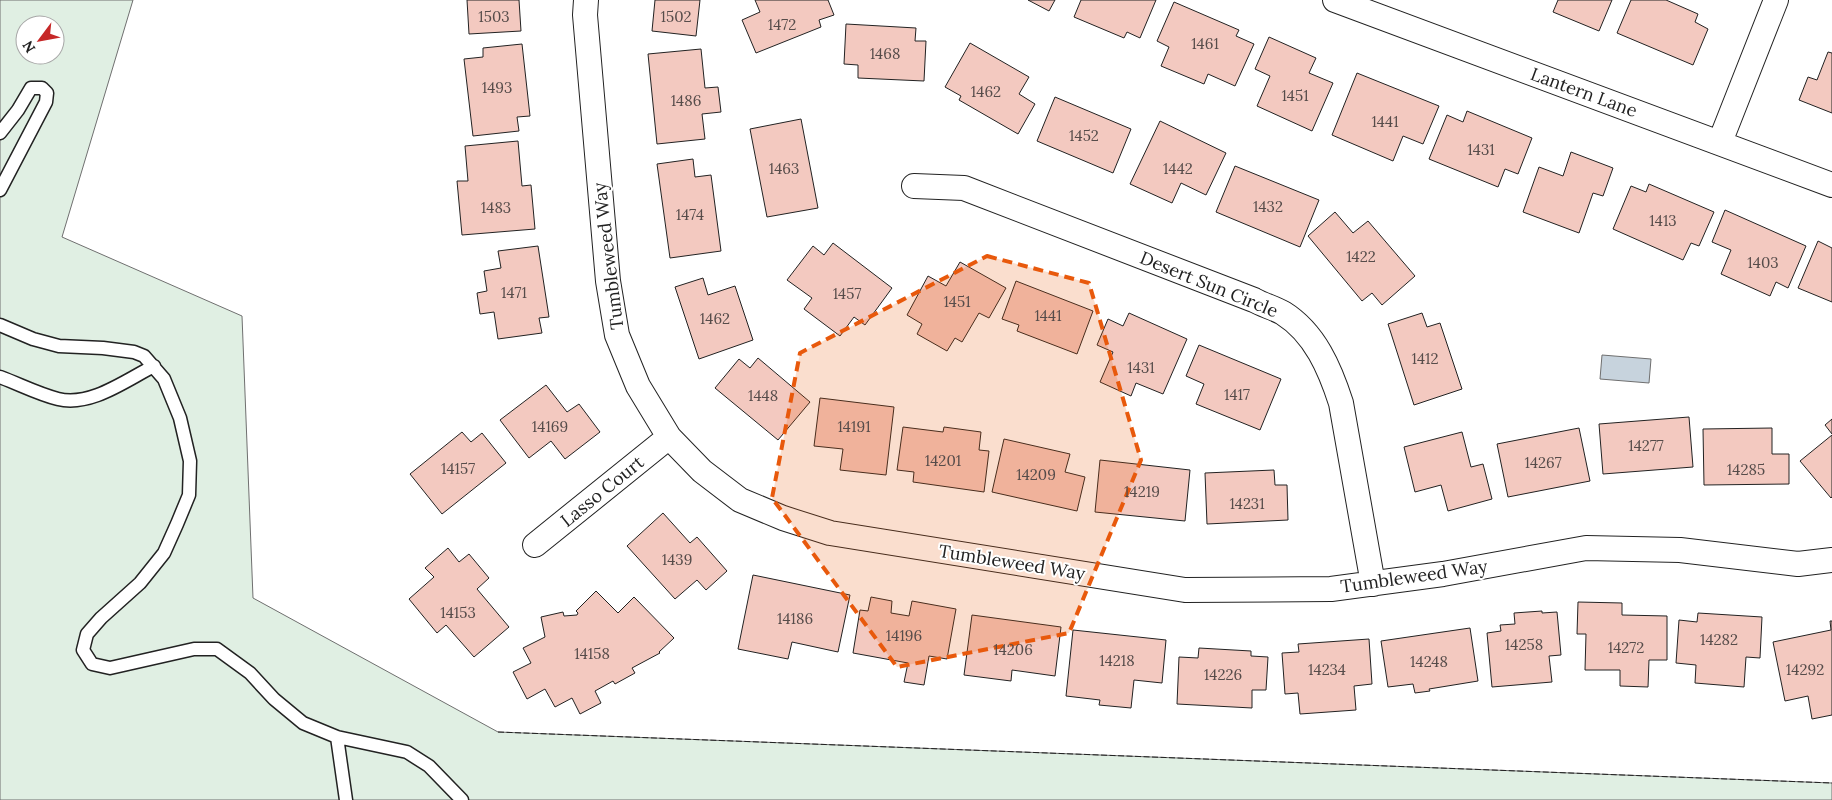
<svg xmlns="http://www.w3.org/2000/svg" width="1832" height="800" viewBox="0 0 1832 800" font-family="Lora,serif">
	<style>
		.green { fill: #e0efe3; stroke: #6f6f6f; fill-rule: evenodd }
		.water { fill: #c7d3dd; stroke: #6f6f6f }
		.building { fill: #f3c9c0; stroke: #222 }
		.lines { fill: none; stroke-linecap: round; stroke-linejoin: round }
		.lane-casing { stroke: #222; stroke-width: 15 }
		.street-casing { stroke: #222; stroke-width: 26 }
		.lane { stroke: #fff; stroke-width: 12 }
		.street { stroke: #fff; stroke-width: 24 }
		.fence { stroke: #222; stroke-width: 1; stroke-dasharray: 6 2.5; stroke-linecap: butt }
		.marked { fill: #e8590c; fill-opacity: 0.2; stroke: #e8590c; stroke-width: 4; stroke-dasharray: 10 6; stroke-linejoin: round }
		.labels { text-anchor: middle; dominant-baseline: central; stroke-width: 4; stroke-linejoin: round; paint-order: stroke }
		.number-label { font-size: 15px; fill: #564c4a }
		.street-label { font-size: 18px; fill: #222; stroke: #fff }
	</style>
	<rect width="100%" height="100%" fill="#fff"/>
	<path class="green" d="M0,0H133L62,237L242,316L253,598L498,732L1832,783V800H0ZM25,25H55V55H25Z"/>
	<path class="water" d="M1602,355L1651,359L1649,383L1600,379Z"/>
	<path class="building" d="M467,0H519L521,31L469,34Z
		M655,0H700L696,36L652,31Z
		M755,0H828L834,15L819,20L821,27L756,53L742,20L760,12Z
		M1028,0H1055L1049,11Z
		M1081,0H1156L1140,38L1127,32L1124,38L1074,17Z
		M1558,0H1612L1599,31L1553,12Z
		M1631,0H1666L1698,14L1695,22L1708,29L1693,65L1617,33Z
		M1174,2L1239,30L1236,36L1254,44L1235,86L1208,74L1204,84L1161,66L1169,47L1157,41Z
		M846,24L916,28L915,41H926L924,81L858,78V65L844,64Z
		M1269,37L1316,58L1309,73L1333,83L1312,131L1257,106L1270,76L1255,69Z
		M970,43L1029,77L1019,94L1035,104L1018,134L959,100L961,96L945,87Z
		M522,44L530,116L517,117L519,131L473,136L464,59L483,57V48Z
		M701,49L705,88L718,87L721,112L702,114L705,139L657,144L648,54Z
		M1828,52L1832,53V113L1799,100L1808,77L1817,80Z
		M1357,73L1439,106L1423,144L1403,136L1393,161L1332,135Z
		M1055,97L1131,129L1113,173L1037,141Z
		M1467,111L1532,138L1518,174L1505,169L1498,187L1429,159L1447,115L1463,122Z
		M801,119L818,208L767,217L750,129Z
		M1160,121L1226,153L1206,195L1181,183L1172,203L1130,184Z
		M518,141L522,186L531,185L535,229L462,235L457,181H468L465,146Z
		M1571,152L1613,168L1603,196L1593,193L1579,233L1523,212L1539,167L1563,176Z
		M693,159L695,177L711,175L721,251L670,258L657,164Z
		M1235,166L1319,200L1300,247L1216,212Z
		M1649,184L1714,212L1699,246L1691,243L1683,260L1613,229L1631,186L1646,192Z
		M1725,210L1806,246L1788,288L1776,282L1770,296L1721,274L1731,250L1712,242Z
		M1335,212L1353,233L1368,221L1415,276L1382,305L1372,293L1362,301L1308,236Z
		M1818,241L1832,248V302L1798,288Z
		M833,243L892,288L865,325L854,317L840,336L804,309L812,298L787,280L813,246L824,255Z
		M538,246L549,317L539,318L542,333L498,339L494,312L480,314L477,293L487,291L484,271L501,268L498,251Z
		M960,262L1006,288L989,318L979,313L962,342L955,338L947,351L917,334L922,324L907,315L928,276L946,286Z
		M703,278L708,295L735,286L753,340L699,359L675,287Z
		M1016,281L1093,311L1077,354L1017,331L1019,325L1002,319Z
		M1129,313L1187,339L1163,394L1136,383L1131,396L1100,382L1113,352L1097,345L1108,319L1123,326Z
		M1422,313L1427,327L1440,323L1462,389L1414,405L1388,324Z
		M1199,345L1281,379L1260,430L1196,404L1204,384L1186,376Z
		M758,358L810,402L778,440L715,388L739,359L750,368Z
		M546,385L567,412L579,404L600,432L565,459L551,441L529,458L500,420Z
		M820,398L894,407L886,475L840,470L843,449L814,446Z
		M1689,417L1693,467L1603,474L1599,424Z
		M1832,419V434L1825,425Z
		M903,427L943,432L944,427L981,432L979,450L989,451L984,492L913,482L914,472L897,470Z
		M1579,428L1590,481L1508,497L1497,444Z
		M1772,428V454H1789V484L1704,485L1703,429Z
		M462,432L471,442L482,433L506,463L442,514L410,474Z
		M1462,432L1471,467L1483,464L1492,499L1448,511L1441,485L1415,492L1404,447Z
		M1832,435V497L1831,498L1800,461Z
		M1004,439L1070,454L1065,472L1085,477L1077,511L992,492Z
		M1100,460L1190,470L1185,521L1095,512Z
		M1274,470L1275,485H1287L1288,520L1207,524L1205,473Z
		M663,513L690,543L697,537L727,571L706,590L697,580L675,599L627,546Z
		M448,548L459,562L469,554L489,578L477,589L509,627L474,657L446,625L437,633L409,599L434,577L425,568Z
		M753,575L850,595L838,652L792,642L788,659L738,649Z
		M596,591L618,613L634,597L674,638L659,652L660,653L632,668L635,673L615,684L613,681L595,691L601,703L580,714L572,698L555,707L545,689L527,699L513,672L531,663L523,648L545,637L541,617L563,612L564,616L577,615L578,613L576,611Z
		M871,597L892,601L891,613L909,616L912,601L956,609L947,659L929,656L924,685L904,682L908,663L853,653L860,610L868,611Z
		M1578,602L1622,603V615L1667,616V660H1649L1648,687L1620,686V670H1585L1586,634H1577Z
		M1542,611V613L1557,612L1561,655L1549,656L1552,682L1492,687L1487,633L1501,631L1500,625L1515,624L1514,613Z
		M1698,613L1762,617L1760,658L1746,657L1744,687L1695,683L1696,665L1676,663L1679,620L1697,622Z
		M972,615L1061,627L1055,676L1012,670L1011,681L964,675Z
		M1830,621H1832V715L1812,719L1808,696L1785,701L1773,642L1831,630Z
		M1470,628L1478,681L1429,689L1430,691L1415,693L1413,684L1388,687L1381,641Z
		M1073,630L1166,640L1162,683L1134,680L1131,708L1099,705L1100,700L1066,696Z
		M1369,639L1372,684L1354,686L1356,710L1300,714L1298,693L1285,694L1282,653L1299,652L1298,644Z
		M1199,648L1251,651V656L1268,657L1266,690H1252V708L1177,704L1179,657L1198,658Z"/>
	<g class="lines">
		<defs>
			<path id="lane" d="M0,133L18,110L31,88H42L47,93L46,102L0,190
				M0,325L33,339L59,346L103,348L134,352L144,356L164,379L180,418L190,461L189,495L177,524L164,553L140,583L101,618L87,634L83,650L92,664L110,668L194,649H217L250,673L274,699L303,723L337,737L407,752L429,766L462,800
				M0,377C19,384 38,394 58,399C91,407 126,380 154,366
				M337,737L346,800"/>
			<path id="street" d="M586,0L585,15L608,281L617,335L638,386L669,437L702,471L740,500L783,518L830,533L1185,590L1331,589L1443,574L1586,548L1680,550L1798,564L1832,560
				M1335,0L1832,185
				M1720,142L1776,0
				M914,186L964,188L1254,300C1263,305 1274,308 1283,313C1315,333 1330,369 1341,403L1373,584
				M535,545L669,437"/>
		</defs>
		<use href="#lane" class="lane-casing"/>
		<use href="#street" class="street-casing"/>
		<use href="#lane" class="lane"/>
		<use href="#street" class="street"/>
		<path class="fence" d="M498,732L1832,783"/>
	</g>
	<path class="marked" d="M987,256L1089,283L1141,460L1069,633L897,667L772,498L800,353Z"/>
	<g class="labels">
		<g class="number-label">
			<text x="494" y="16">1503</text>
			<text x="676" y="16">1502</text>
			<text x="782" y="24">1472</text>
			<text x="1205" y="43">1461</text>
			<text x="885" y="53">1468</text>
			<text x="497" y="87">1493</text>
			<text x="986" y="91">1462</text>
			<text x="1295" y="95">1451</text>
			<text x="686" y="100">1486</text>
			<text x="1385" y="121">1441</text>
			<text x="1084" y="135">1452</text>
			<text x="1481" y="149">1431</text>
			<text x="784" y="168">1463</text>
			<text x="1178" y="168">1442</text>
			<text x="1268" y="206">1432</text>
			<text x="496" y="207">1483</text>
			<text x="690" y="214">1474</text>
			<text x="1663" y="220">1413</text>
			<text x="1361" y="256">1422</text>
			<text x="1763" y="262">1403</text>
			<text x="514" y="292">1471</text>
			<text x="847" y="293">1457</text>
			<text x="957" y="301">1451</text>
			<text x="1048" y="315">1441</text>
			<text x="715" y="318">1462</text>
			<text x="1425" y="358">1412</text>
			<text x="1141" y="367">1431</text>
			<text x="1237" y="394">1417</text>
			<text x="763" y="395">1448</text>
			<text x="550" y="426">14169</text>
			<text x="854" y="426">14191</text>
			<text x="1646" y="445">14277</text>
			<text x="943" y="460">14201</text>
			<text x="1543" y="462">14267</text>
			<text x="458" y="468">14157</text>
			<text x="1746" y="469">14285</text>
			<text x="1036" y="474">14209</text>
			<text x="1142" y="491">14219</text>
			<text x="1247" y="503">14231</text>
			<text x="677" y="559">1439</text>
			<text x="458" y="612">14153</text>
			<text x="795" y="618">14186</text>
			<text x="904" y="635">14196</text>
			<text x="1719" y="639">14282</text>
			<text x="1524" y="644">14258</text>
			<text x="1626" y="647">14272</text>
			<text x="1013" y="649">14206</text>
			<text x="592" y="653">14158</text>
			<text x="1117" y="660">14218</text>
			<text x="1429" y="661">14248</text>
			<text x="1327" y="669">14234</text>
			<text x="1805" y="669">14292</text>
			<text x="1223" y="674">14226</text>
		</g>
		<g class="street-label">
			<text transform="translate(1584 92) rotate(20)">Lantern Lane</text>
			<text transform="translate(608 256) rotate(-97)">Tumbleweed Way</text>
			<text transform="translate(1209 284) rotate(22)">Desert Sun Circle</text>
			<text transform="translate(602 491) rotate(-39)">Lasso Court</text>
			<text transform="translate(1012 562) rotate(9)">Tumbleweed Way</text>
			<text transform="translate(1414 576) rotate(-8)">Tumbleweed Way</text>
		</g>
	</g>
	<g transform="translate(40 40) rotate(238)"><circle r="24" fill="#ffffff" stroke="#a7a7a7"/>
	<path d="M0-4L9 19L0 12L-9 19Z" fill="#c62828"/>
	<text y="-8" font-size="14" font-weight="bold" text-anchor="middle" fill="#222222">N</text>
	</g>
</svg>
